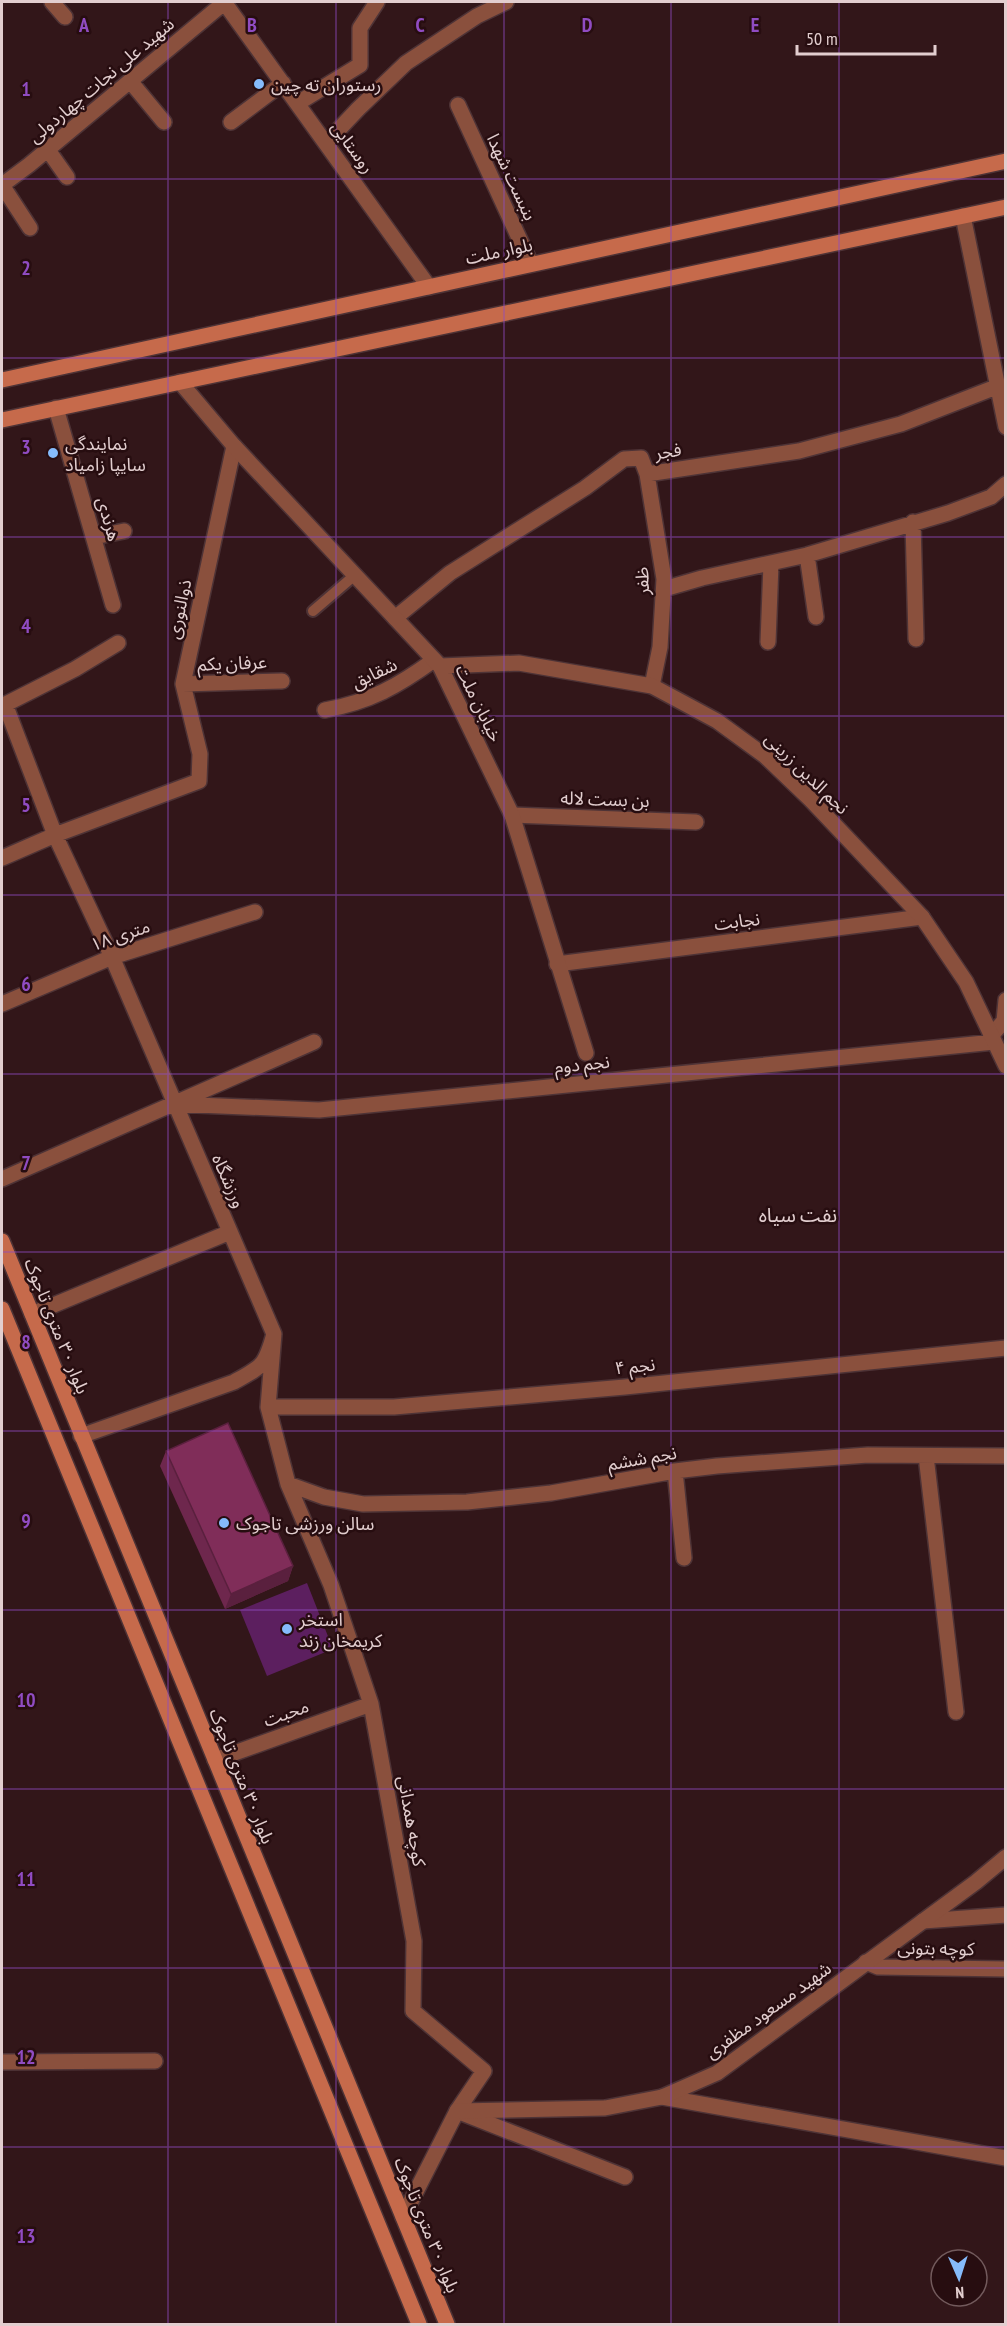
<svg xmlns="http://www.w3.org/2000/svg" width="1007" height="2326" viewBox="0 0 1007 2326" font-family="'PT Sans Narrow','Noto Sans Arabic',sans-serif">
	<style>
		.water { fill: #5c1f5f }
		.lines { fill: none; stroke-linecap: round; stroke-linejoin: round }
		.service-casing { stroke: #4e3336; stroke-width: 14 }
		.minor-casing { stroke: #4e3336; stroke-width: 18 }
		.tertiary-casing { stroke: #4e3336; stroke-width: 18 }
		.secondary-casing { stroke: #4e3336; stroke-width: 18 }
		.service { stroke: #8a503d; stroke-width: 10 }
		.minor { stroke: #8a503d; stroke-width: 15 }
		.tertiary { stroke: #8a503d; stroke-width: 15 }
		.secondary { stroke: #c66a4b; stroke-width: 15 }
		.wall { fill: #6e274d }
		.shaded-wall { fill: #5a203e }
		.building { fill: #802d59; stroke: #5a203e; stroke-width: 1.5 }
		.grid { fill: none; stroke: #904cc2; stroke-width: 1.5; stroke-opacity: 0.55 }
		.poi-dot { fill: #85bbfb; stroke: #270d10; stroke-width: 2 }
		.labels { text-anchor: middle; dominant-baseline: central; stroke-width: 5; stroke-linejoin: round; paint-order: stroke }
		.street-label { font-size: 18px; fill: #e2cecf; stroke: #270d10 }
		.poi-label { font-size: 18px; fill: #e2cecf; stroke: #270d10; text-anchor: start }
		.neighbourhood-label { font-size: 20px; fill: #e2cecf; stroke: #270d10 }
		.grid-label { font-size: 20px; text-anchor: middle; font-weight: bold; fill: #904cc2; stroke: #270d10; stroke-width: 5; stroke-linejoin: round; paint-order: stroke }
	</style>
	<rect width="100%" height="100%" fill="#321619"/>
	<path class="water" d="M307,1583L333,1649L267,1676L240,1610Z"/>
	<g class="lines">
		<defs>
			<path id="service" d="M313,611L355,575"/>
			<path id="minor" d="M52,2L65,17
				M224,2L429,287
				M130,81L164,122
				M298,103L360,65V28L377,2
				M458,105L531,264
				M231,122L283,83
				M326,143L358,109L406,63L477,16L506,2
				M48,150L67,177
				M2,185L29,165L225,2
				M2,185L30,228
				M963,216L1006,427
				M56,408L113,605
				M647,474L799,451L901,424L996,387
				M913,522L916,639
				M94,537L124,531
				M807,555L816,617
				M664,589L702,578L807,555L948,513L991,497L1006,484
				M395,618L450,573L585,488L624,459L641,458L647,474L664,579L660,647L652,686
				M768,642L771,564
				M183,684L282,681
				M5,704L55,835L112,957L274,1334C265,1366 263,1366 234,1382L81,1436
				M2,706L75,669L118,643
				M325,710C370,702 398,686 434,660
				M512,815L696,822
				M2,858L55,835L199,781L200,754L183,684L234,446
				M557,964L922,917
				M2,1004L112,957L255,912
				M991,1036L1004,1021L1006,1000
				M173,1104L319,1110L994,1042
				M2,1179L314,1042
				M32,1314L230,1232
				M274,1334L268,1407L288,1484L331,1585L371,1704L414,1941L413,2011L484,2071L457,2111L625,2177
				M268,1407H394L625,1387L1006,1348
				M926,1456L956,1712
				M675,1471L684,1558
				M288,1484L324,1497L363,1504L467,1502L551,1493L675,1471L717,1466L868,1455L1006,1456
				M215,1760L371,1704
				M923,1921L1006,1915
				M866,1962L878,1967L1006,1969
				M2,2062L155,2061
				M662,2097L1006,2158"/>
			<path id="tertiary" d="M180,382L234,446L440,666L512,815L586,1053
				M440,666L519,663L652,686L717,721L765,756L811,800L922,917L966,982L1006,1066
				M403,2217L457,2111L605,2108L662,2097L717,2073L976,1882L1006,1857"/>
			<path id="secondary" d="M2,380L1006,161
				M2,420L1006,207
				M2,1241L447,2324
				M2,1309L419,2324"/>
		</defs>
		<use href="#service" class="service-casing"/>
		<use href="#minor" class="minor-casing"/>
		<use href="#tertiary" class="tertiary-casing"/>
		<use href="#secondary" class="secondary-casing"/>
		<use href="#service" class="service"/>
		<use href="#minor" class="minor"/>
		<use href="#tertiary" class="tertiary"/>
		<use href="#secondary" class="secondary"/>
	</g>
	<path class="wall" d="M166,1451L293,1566L288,1581L225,1609L160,1466Z"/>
	<path class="shaded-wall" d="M293,1566L288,1581L225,1609L231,1594Z"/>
	<path class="building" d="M228,1423L293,1566L231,1594L166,1451Z"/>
	<path class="grid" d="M168,2V2324M336,2V2324M504,2V2324M671,2V2324M839,2V2324M2,179H1006M2,358H1006M2,537H1006M2,716H1006M2,895H1006M2,1074H1006M2,1252H1006M2,1431H1006M2,1610H1006M2,1789H1006M2,1968H1006M2,2147H1006"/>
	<g class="poi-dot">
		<circle cx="259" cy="84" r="6"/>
		<circle cx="53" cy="453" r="6"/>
		<circle cx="224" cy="1523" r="6"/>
		<circle cx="287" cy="1629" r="6"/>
	</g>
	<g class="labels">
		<g class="street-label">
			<text transform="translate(101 80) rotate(-40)">شهید علی نجات چهاردولی</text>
			<text transform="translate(353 147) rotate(54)">روستایی</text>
			<text transform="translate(512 177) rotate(65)">بنبست شهدا</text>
			<text transform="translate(499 251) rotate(-12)">بلوار ملت</text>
			<text transform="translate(668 451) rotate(-9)">فجر</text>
			<text transform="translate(109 519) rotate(74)">هرندی</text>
			<text transform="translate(642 581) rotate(-93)">ظفر</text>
			<text transform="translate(179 609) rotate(-78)">ذوالنوری</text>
			<text transform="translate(232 663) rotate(-2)">عرفان یکم</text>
			<text transform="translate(374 673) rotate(-25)">شقایق</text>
			<text transform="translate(479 703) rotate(64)">خیابان ملت</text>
			<text transform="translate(807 773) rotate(44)">نجم الدین زرینی</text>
			<text transform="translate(605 799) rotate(2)">بن بست لاله</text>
			<text transform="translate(737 921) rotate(-7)">نجابت</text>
			<text transform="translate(120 935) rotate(-19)">۱۸ متری</text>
			<text transform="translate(582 1064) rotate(-6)">نجم دوم</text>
			<text transform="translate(229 1181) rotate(66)">ورزشگاه</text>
			<text transform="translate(57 1326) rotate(68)">بلوار ۳۰ متری تاجوک</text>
			<text transform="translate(635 1366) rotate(-6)">نجم ۴</text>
			<text transform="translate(642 1458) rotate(-10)">نجم ششم</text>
			<text transform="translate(286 1713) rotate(-20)">محبت</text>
			<text transform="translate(242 1776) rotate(68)">بلوار ۳۰ متری تاجوک</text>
			<text transform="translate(412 1821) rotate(80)">کوچه همدانی</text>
			<text transform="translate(936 1948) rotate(1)">کوچه بتونی</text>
			<text transform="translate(768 2010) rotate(-36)">شهید مسعود مظفری</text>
			<text transform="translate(427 2225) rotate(68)">بلوار ۳۰ متری تاجوک</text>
		</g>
		<g class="poi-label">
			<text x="271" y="84">رستوران ته چین</text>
			<text x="65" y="443">نمایندگی<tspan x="65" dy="21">سایپا زامیاد</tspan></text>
			<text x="236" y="1523">سالن ورزشی تاجوک</text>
			<text x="299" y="1619">استخر<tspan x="299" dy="21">کریمخان زند</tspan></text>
		</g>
		<g class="neighbourhood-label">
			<text x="798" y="1215">نفت سیاه</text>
		</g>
	</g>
	<g class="grid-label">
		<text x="84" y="32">A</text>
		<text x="252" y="32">B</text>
		<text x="420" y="32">C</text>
		<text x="587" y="32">D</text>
		<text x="755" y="32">E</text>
		<text x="26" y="96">1</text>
		<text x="26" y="275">2</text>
		<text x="26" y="454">3</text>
		<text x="26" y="633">4</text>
		<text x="26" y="812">5</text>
		<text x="26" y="991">6</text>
		<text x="26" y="1170">7</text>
		<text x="26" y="1349">8</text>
		<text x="26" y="1528">9</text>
		<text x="26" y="1707">10</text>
		<text x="26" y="1886">11</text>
		<text x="26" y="2064">12</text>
		<text x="26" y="2243">13</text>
	</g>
	<rect width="1007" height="2326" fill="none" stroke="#e2cecf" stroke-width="6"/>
	<g transform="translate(959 2278) rotate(177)"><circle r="28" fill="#270d10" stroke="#725a5c" stroke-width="1.5"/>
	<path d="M0-4.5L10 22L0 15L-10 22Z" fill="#85bbfb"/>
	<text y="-9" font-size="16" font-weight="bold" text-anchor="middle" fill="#e2cecf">N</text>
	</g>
	<path d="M797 45v9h138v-9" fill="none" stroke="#e2cecf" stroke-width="3"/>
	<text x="806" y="45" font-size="18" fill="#e2cecf" stroke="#270d10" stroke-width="4.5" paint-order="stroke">50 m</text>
</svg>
